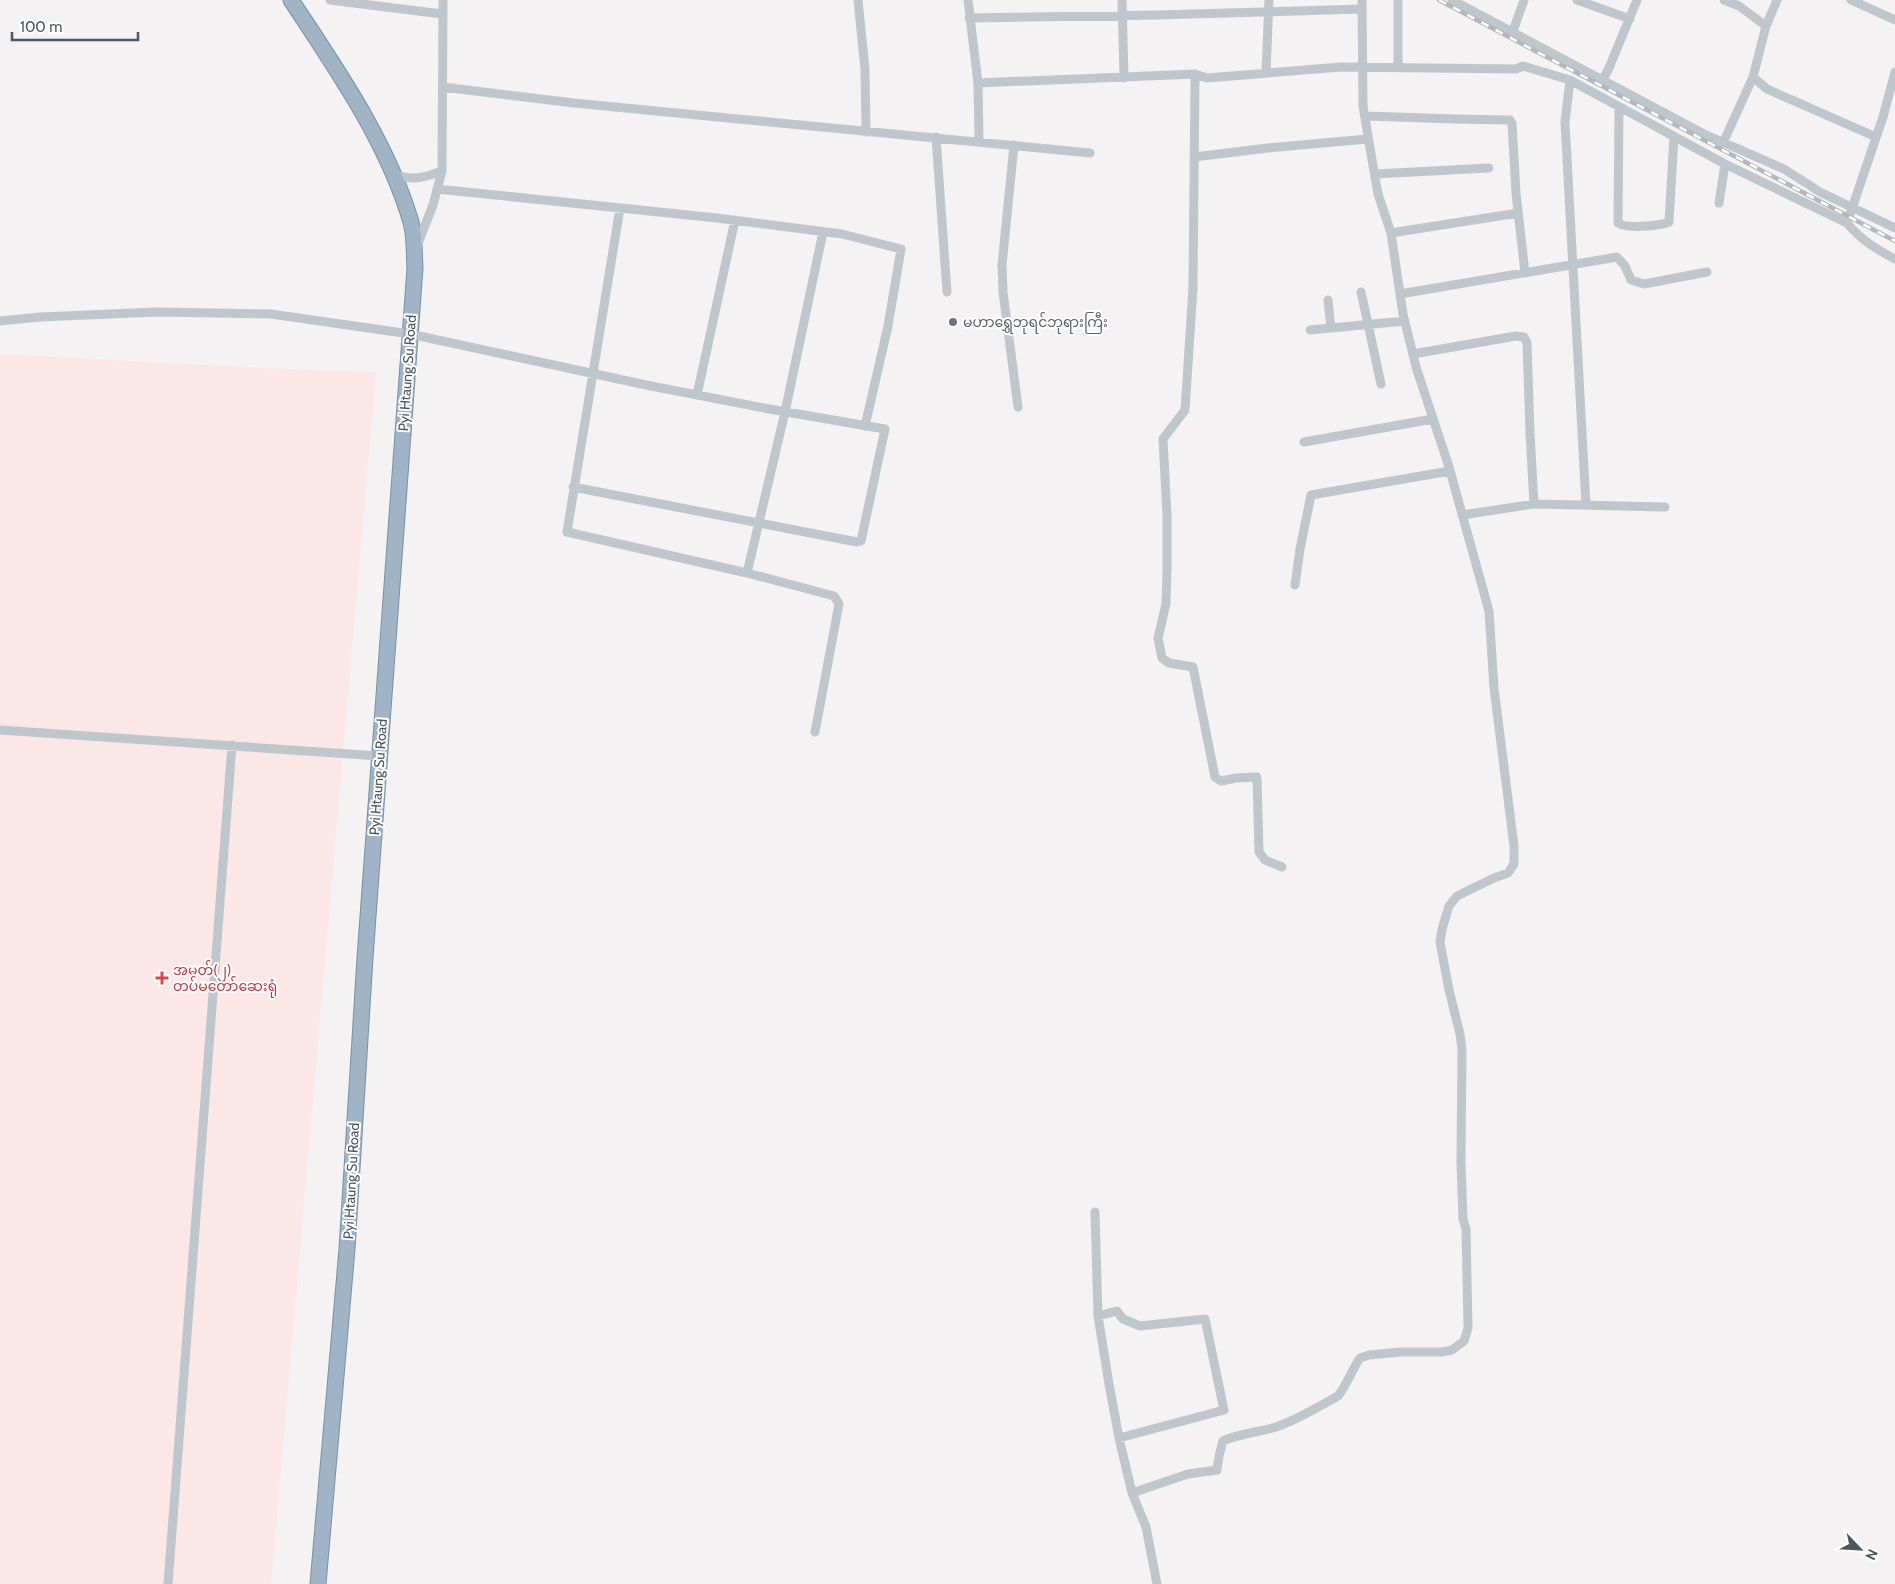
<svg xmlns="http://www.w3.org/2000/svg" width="1895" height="1584" viewBox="0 0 1895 1584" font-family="Cabin,'Noto Sans Myanmar',sans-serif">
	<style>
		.medical { fill: #fae7e6 }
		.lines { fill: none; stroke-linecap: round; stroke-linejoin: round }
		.trunk-casing { stroke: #7891a9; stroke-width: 17 }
		.minor { stroke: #bfc7cd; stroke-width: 9 }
		.trunk { stroke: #a0b4c6; stroke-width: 15 }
		.rail-casing { stroke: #b4b7bc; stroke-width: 4.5 }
		.rail { stroke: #fff; stroke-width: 2.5; stroke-dasharray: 8; stroke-linecap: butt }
		.worship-dot { fill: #6b7280; stroke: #fff; stroke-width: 2 }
		.health-dot { fill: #e0444e; stroke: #fff; stroke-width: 2 }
		.labels { text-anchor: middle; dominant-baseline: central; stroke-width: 4; stroke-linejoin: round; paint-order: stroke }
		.worship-label { font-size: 14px; fill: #5b616d; stroke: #fff; text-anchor: start }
		.street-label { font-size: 14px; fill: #4b565e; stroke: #fff }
		.health-label { font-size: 14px; fill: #be3a42; stroke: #fff; text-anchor: start }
	</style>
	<rect width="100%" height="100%" fill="#f4f2f2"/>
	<path class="medical" d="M0,354L261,368L376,372L271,1584H0Z"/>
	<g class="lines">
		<defs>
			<path id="trunk" d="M291,0C337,70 387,141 411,222C415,236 414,253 415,268L365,958L347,1249L318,1584"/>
		</defs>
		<use href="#trunk" class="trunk-casing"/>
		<path class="minor" d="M330,0L442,14
			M858,0L865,69L866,132
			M968,0L978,83L979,141
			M1122,0L1124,78
			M1398,0V66
			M1452,0L1704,134L1784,169L1820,192L1895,228
			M1577,0L1630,19
			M1724,0L1739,6L1766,26
			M1851,0L1895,20
			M969,18L1157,15L1362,9
			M1513,31L1524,0
			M1266,72L1269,0
			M1895,72L1883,117L1847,223C1861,240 1876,249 1895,259
			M1195,74L1193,288L1185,410L1163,439L1167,515V568L1166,604L1158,638L1162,658L1169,663L1193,667L1215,777L1221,781L1236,778L1257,777L1259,852L1265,860L1282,867
			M1753,77L1767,89L1876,137
			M1570,80L1565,122L1586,505
			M1602,81L1609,68L1637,0
			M978,83L1195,74L1207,78L1341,67L1516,69L1523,66L1570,80L1725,164L1847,223
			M443,87L574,103L1090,153
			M1619,107L1618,223C1626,229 1659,226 1669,222L1674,136
			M1365,116L1455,119L1510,120L1512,123L1516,193L1525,273
			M936,137L947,292
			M1723,143L1753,77L1766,26L1777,0
			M1014,145L1002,265L1003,292L1018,407
			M1194,157L1268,148L1368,139
			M393,174C413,181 423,178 442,171
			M1375,174L1489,168
			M437,189L717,218L842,234L901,249L888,326L865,426
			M1719,203L1725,164
			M620,208L567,532L747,573L834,596L839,604L815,732
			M1391,233L1518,213
			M417,246L433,205L442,171L443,0
			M1361,292L1381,384
			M1400,294L1617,257L1625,266L1631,280L1644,284L1707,272
			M1328,300L1331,328
			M0,321L40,317L156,312L271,314L410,334L646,385L769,409L885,429L861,541L857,542L573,487
			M1310,330L1405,321
			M1413,354L1516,336L1524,337L1527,343L1530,433L1534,504
			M697,395L735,220
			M1304,442L1433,419
			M1462,515L1534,504L1665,507
			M747,573L785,412L823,232
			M1295,585L1300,549L1311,495L1450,471
			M0,730L379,756
			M1095,1212L1098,1316L1109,1384L1119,1438L1132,1493L1146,1527L1157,1584
			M1098,1316L1117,1311L1123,1319L1140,1326L1205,1319L1224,1410L1119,1438
			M1132,1493L1188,1474L1217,1470L1219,1456L1223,1441C1237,1434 1260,1432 1276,1427C1297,1420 1318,1407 1338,1396C1347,1384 1352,1370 1360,1358L1369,1355L1401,1352H1442L1452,1350L1464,1341L1468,1328L1466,1229L1463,1219L1461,1162L1462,1049L1460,1034L1449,990L1440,942L1442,929L1449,906L1457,896L1494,878L1508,873L1514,864V846L1494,688L1489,611L1449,467L1416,367L1403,314L1391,233L1378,194L1371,154L1363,106L1362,0
			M168,1584L232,745"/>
		<use href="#trunk" class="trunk"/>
		<defs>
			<path id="rail" d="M1439,0L1895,241"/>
		</defs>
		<use href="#rail" class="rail-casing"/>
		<use href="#rail" class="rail"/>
	</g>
	<circle class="worship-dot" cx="953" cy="322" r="5"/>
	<path class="health-dot" d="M159.5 970.5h5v5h5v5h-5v5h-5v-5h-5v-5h5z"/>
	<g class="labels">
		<g class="worship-label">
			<text x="963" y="322">မဟာရွှေဘုရင်ဘုရားကြီး</text>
		</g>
		<g class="street-label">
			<text transform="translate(407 373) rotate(-86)">Pyi Htaung Su Road</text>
			<text transform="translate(378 777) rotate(-86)">Pyi Htaung Su Road</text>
			<text transform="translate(351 1181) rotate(-87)">Pyi Htaung Su Road</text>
		</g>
		<g class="health-label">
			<text x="173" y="970">အမှတ်(၂)<tspan x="173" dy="16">တပ်မတော်ဆေးရုံ</tspan></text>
		</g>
	</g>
	<g transform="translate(1860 1549) rotate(115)" stroke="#ffffff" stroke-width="4" paint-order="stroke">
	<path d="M0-4L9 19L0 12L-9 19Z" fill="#4b565e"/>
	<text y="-8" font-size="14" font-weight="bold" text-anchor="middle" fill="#4b565e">N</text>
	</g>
	<path d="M12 32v8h126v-8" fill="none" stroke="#4b565e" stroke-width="2.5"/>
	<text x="20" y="32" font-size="15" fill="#4b565e" stroke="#ffffff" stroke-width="4" paint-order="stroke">100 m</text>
</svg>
